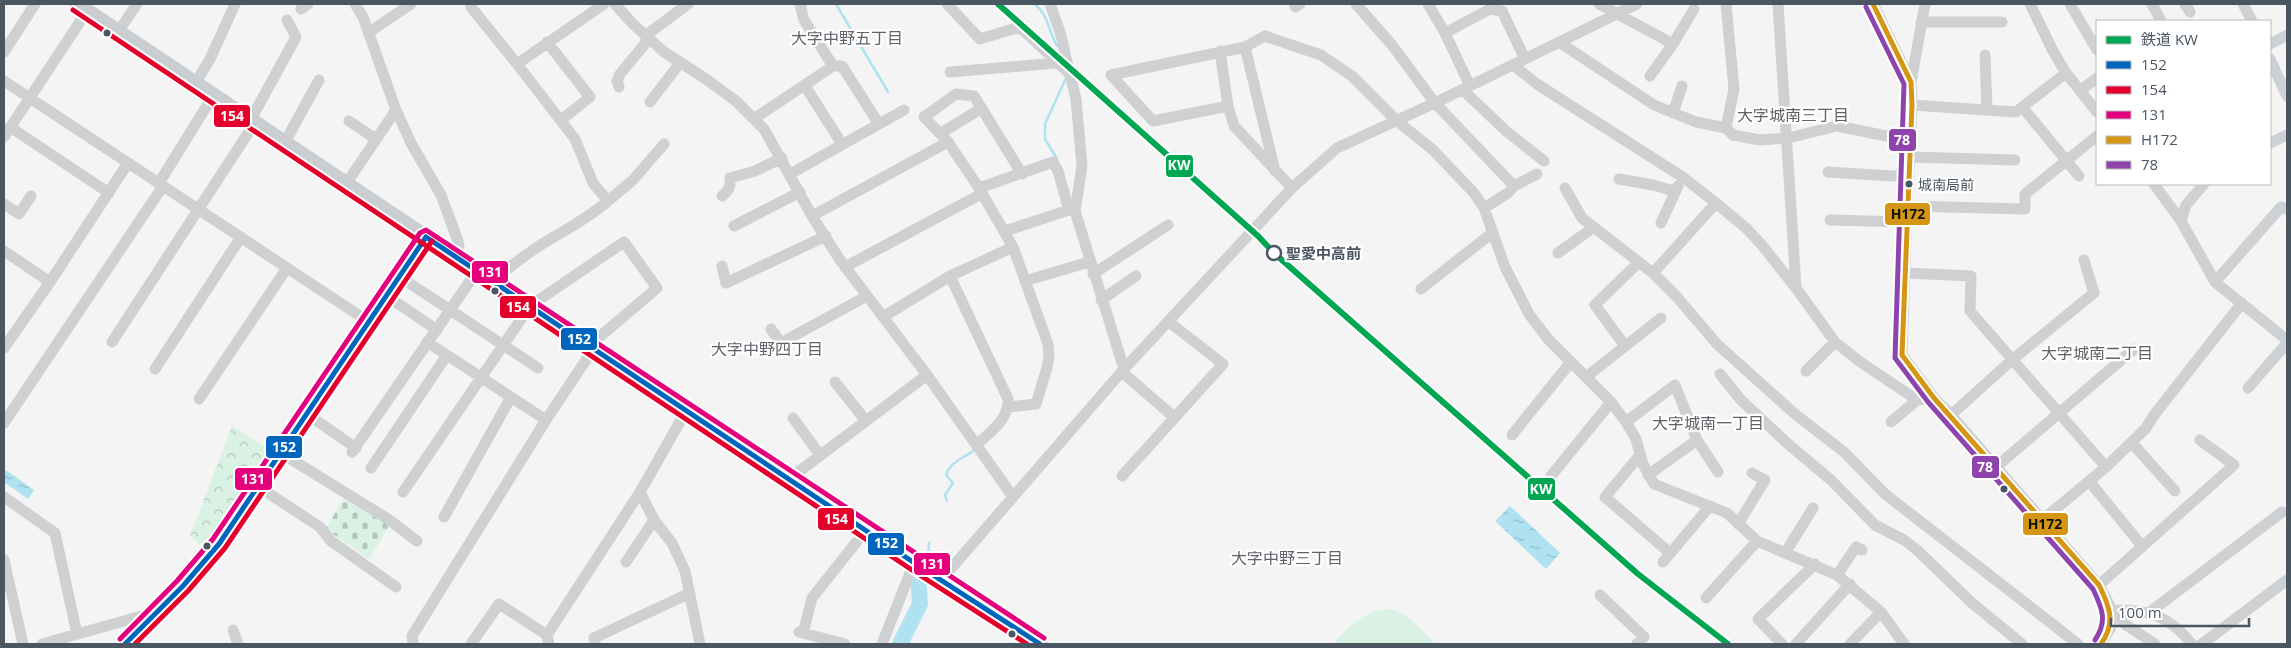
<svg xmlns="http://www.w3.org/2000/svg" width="2291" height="648" viewBox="0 0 2291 648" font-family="'Open Sans','Noto Sans JP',sans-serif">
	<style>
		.forest { fill: url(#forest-crowns) }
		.cemetery { fill: url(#cemetery-stones) }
		.pitch { fill: #d9f2e3 }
		.water { fill: url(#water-ripples) }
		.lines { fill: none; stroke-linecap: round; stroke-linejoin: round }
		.stream { stroke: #aee2f0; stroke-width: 2.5 }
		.river { stroke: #aee2f0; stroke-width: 16 }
		.minor { stroke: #ced0d2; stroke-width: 11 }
		.major { stroke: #caced1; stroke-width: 15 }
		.bus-1-casing { stroke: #fff; stroke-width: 9 }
		.bus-2-casing { stroke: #fff; stroke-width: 9 }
		.bus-3-casing { stroke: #fff; stroke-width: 9 }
		.bus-4-casing { stroke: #fff; stroke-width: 9 }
		.bus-5-casing { stroke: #fff; stroke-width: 9 }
		.bus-1 { stroke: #0065bd; stroke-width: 5 }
		.bus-2 { stroke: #e4002b; stroke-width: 5 }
		.bus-3 { stroke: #e5007d; stroke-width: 5 }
		.bus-4 { stroke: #d49613; stroke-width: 5 }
		.bus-5 { stroke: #8e44ad; stroke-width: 5 }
		.rail-1-casing { stroke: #fff; stroke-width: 10 }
		.rail-1 { stroke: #00a651; stroke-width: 6 }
		.bus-dot { fill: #4a5661; stroke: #fff; stroke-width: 2 }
		.stop-dot { fill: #fff; stroke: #4a5661; stroke-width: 2.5 }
		.labels { text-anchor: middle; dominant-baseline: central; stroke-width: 4.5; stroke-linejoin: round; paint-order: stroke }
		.bus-label { font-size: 14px; fill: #4a5661; stroke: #fff; text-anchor: start }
		.stop-label { font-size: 15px; font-weight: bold; fill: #4a5661; stroke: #fff; text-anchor: start }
		.neighbourhood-label { font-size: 16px; fill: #5f6368; stroke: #fff }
		.line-badge { stroke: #fff; stroke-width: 2 }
		.badge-label { font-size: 14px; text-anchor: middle; font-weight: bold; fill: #fff }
		.pale-badge-label { font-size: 14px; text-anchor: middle; font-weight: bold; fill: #111 }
	</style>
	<defs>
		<pattern id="forest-crowns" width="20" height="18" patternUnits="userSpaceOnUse" patternTransform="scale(1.25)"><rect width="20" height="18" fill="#d9f2e3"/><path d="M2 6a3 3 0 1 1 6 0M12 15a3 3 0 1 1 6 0" fill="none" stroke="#b2c7bb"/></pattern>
		<pattern id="cemetery-stones" width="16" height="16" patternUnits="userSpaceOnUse" patternTransform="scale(1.25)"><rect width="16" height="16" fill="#d9f2e3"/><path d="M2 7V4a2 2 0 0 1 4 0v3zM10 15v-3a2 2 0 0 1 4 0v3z" fill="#b2c7bb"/></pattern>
		<pattern id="water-ripples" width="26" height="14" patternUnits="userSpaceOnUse" patternTransform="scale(1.25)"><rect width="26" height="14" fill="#aee2f0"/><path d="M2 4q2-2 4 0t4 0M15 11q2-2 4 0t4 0" fill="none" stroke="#90bac6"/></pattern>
	</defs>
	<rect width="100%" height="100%" fill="#f4f4f4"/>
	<path class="forest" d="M232,426L272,451L218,531L200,545L190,536Z"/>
	<path class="cemetery" d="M343,499L390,525L369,559L326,529Z"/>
	<path class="pitch" d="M1389,609C1408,612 1422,632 1436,644H1333C1350,626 1363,611 1389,609Z"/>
	<path class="water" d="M6,470L34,490L28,499L4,482V474Z
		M1510,506L1560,553L1546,569L1495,521Z"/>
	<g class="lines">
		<path class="stream" d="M836,4L888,92
			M1034,4C1048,13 1049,33 1057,46
			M1057,159L1045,139V124L1066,78
			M947,501L945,495L953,483L946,475C950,462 962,459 973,451
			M926,563L928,561L929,543"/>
		<path class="river" d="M900,644L920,604L918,575"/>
		<path class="minor" d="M355,4L363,17L396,110L411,143L441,195L458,241L459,246L454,256
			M615,4L632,23L664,52L703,77L736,101L764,129L812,216L840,260L927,375L1013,497
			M947,4L980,39L1016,28L1023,30L1070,74
			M1050,4L1060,32L1076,99L1082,166L1075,211L1124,369
			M1356,4L1392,45L1435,103L1514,186L1508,193L1484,208
			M1428,4L1445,33L1470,86
			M1599,4L1673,44
			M1778,4L1796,288
			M1873,4L1911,82L1912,105L1907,206L1902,355L1934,398L1951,415L2099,585L2112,610L2126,625L2155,644
			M2030,4L2053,51L2066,73L2097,112
			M2070,4L2097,50
			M2152,4L2161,21
			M2185,4L2190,12
			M2243,4L2252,21
			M471,7L517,64
			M1295,7L1300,4
			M301,9L308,4
			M1921,22H2002
			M118,32L137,4
			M368,33L411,4
			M1445,33L1490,9L1502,11L1525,59
			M645,36L688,4
			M547,42L590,97L561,120
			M1559,42L1654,105L1696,122L1726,128L1733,135L1760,140L1788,138L1837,126L1911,141
			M2270,44L2287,35
			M1245,47L1265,36L1321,55L1352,76L1397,121L1433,150L1474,193L1484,208L1505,267L1529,314L1548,339L1611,402L1626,422L1636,439L1643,464L1654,484L1727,513L1757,541L1837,575L1881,612L1904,644
			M1220,51L1228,106L1234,126L1292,188
			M4,52L35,4
			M1985,55L1987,109
			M2270,59L2287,96
			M1513,65L1537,84L1684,178L1716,203L1746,228L1761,244L1796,288L1835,342L1859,361L1917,400L1934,398
			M833,66H842L879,124
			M950,72L1056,63
			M1650,76L1673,44L1694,9
			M4,81L369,322
			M1911,82L1925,4
			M195,84L210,59L235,4
			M805,86L842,144
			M619,87L617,81L620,74L649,39
			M1463,90L1505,130L1544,161
			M2081,90L2097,78
			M650,102L680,63
			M1912,105L2016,112L2066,73
			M1228,106L1153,121L1111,75L1245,47L1275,171
			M2023,108L2079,176
			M1673,113L1682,86
			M755,118L833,66L804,20L800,4
			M250,121L296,37L287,20
			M349,121L376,139
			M10,127L109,193
			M1726,128L1734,89L1726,4
			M941,133L982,108
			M4,137L87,11
			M2270,143L2287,135
			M284,144L319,80
			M1910,157L2015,160
			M1828,172L1909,177
			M790,174L904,110
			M1619,179L1653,185L1674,191
			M159,183L213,96
			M346,184L396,110
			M2154,184L2181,221L2215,282L2287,340
			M1514,186L1537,174
			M979,188L1053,162L1058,171L1069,210L1075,211
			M1565,188L1582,218L1653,273L1676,296L1717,344L1795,414L1844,452L1885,494L2078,644
			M722,196C729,190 731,187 730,178L755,171L782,158
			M608,201L633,180L664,144
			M4,204L19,214L31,196
			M1907,206L2025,209V194L2097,136
			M812,216L948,142
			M1830,220L1906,222
			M2181,221L2186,205L2204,184
			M1661,223L1678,186
			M734,226L800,192
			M1005,231L1069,210
			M1013,247L979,188L948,142L924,117L956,94L974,96L1022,174
			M4,251L50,282
			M1558,253L1594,227
			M722,266L726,283L826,236
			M845,267L981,194
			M1653,273L1716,203
			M1905,273L1971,276L1970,311L2106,467L2041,521
			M1093,274L1168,225
			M950,276L1008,399C1010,418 990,433 976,445
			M400,277L538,368
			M493,281C507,269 521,258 536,248C561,232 586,220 608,201L593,183L575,139L517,64L604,4
			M1025,281L1089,262
			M2215,282L2281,207L2287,209
			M1421,289L1492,233
			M387,296L437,330
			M1101,300L1136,276
			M883,317L950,276L1013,247L1048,344L1049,356L1047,368L1036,404L1009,407
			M771,329L781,343
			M112,342L254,124
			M427,342L546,420
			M1625,346L1595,305L1639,262
			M4,348L50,282L128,163
			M766,351L867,296
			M155,369L241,237
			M1806,371L1835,342
			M1122,372L1174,417
			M1720,374L1741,400L1787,443L1832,481L1875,525L1904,540L1917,550L1972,603L2022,644
			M1586,377L1661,318
			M835,382L866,421
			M2248,388L2287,343
			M199,399L287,268
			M686,411L640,492L654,520L672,543L685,571L700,644
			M307,414L356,448
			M1951,415L2013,359L2094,293L2084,260
			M793,418L820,455
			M1626,422L1675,385L1697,440L1718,472
			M1891,422L1917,400
			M4,423L163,186
			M1512,435L1570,363
			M2132,443L2175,491
			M352,452L477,271
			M281,453L388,519L417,541
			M1640,455L1605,497L1670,553
			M1996,467L2134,349
			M2106,467L2146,428L2154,415L2242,303
			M371,468L447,355
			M1648,475L1697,440
			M1122,476L1223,364L1169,322
			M1551,476L1611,402
			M789,479L927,375
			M2089,481L2142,546
			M259,487L320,527L331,541L396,587
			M403,492L530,306L624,242L657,288L590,345
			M4,497L55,533L77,634
			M444,517L511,397
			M1738,524L1765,480L1752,473
			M1785,553L1813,508
			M4,560L23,644
			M626,562L654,520
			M1663,562L1710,506
			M1837,575L1856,547L1862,550
			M942,579L1124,369L1292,188L1337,148L1441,100L1637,4
			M2099,585L2234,465L2200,440
			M1600,595L1644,637L1637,644
			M1706,598L1757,541
			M2112,610C2148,609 2168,615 2192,644
			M2150,612L2282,512
			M233,630L238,644
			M799,632L845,644
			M803,633L812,598L866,530
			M547,635L640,492
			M42,644L156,612
			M125,644L183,586L219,544L426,237
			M413,644L412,636L546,420L594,348
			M471,644L499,604L547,635L549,644
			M595,644L594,638L690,593
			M882,644L914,563
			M1782,644L1758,619L1815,564
			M1796,644L1850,584
			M1850,644L1881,612
			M2101,644L2110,629L2112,610
			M2202,644L2287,580"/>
		<path class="major" d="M77,4L919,566L1040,644"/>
		<defs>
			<path id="bus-1" d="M426,237L919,566L1040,644
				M125,644L183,586L219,544L426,237"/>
			<path id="bus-2" d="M73,10L915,572L1027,644
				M135,644L188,591L225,548L432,241"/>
			<path id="bus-3" d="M120,639L177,581L213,539L420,233L426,230L1044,638"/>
			<path id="bus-4" d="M1873,4L1911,82L1912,105L1902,355L1934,398L2099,585C2110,607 2116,623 2101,644"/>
			<path id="bus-5" d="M1866,7L1904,84L1895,358L1928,402L2093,589C2102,608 2108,621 2095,640"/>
		</defs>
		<use href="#bus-1" class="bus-1-casing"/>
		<use href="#bus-2" class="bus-2-casing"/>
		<use href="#bus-3" class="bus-3-casing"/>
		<use href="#bus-4" class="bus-4-casing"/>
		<use href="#bus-5" class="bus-5-casing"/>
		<use href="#bus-1" class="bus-1"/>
		<use href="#bus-2" class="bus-2"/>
		<use href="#bus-3" class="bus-3"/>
		<use href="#bus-4" class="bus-4"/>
		<use href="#bus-5" class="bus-5"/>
		<defs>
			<path id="rail-1" d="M998,4L1258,236L1274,253L1638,574L1728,644"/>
		</defs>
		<use href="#rail-1" class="rail-1-casing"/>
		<use href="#rail-1" class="rail-1"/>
	</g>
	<g class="bus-dot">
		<circle cx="107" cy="33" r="4.5"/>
		<circle cx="1909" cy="184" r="4.5"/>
		<circle cx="495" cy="291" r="4.5"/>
		<circle cx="2004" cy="489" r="4.5"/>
		<circle cx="207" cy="546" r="4.5"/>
		<circle cx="1012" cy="634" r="4.5"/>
	</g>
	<circle class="stop-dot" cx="1274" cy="253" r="7"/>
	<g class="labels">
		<g class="bus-label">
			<text x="1918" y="184">城南局前</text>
		</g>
		<g class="stop-label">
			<text x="1286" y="253">聖愛中高前</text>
		</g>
		<g class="neighbourhood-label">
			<text x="847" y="38">大字中野五丁目</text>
			<text x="1793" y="115">大字城南三丁目</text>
			<text x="767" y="349">大字中野四丁目</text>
			<text x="2097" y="353">大字城南二丁目</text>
			<text x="1708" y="423">大字城南一丁目</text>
			<text x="1287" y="558">大字中野三丁目</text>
		</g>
	</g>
	<g class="line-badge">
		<rect x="213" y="104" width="38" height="24" rx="5" fill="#e4002b"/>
		<rect x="1888" y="128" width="29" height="24" rx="5" fill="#8e44ad"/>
		<rect x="1165" y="154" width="29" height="24" rx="5" fill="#00a651"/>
		<rect x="1884" y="202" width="47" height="24" rx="5" fill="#d49613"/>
		<rect x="471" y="260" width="38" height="24" rx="5" fill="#e5007d"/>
		<rect x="499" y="295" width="38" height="24" rx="5" fill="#e4002b"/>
		<rect x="560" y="327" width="38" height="24" rx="5" fill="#0065bd"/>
		<rect x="265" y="435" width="38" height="24" rx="5" fill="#0065bd"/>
		<rect x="1971" y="455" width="29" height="24" rx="5" fill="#8e44ad"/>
		<rect x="234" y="467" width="39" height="24" rx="5" fill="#e5007d"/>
		<rect x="1527" y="477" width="29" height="24" rx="5" fill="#00a651"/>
		<rect x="817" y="507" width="38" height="24" rx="5" fill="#e4002b"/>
		<rect x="2022" y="512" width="47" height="24" rx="5" fill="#d49613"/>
		<rect x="867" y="532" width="38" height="24" rx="5" fill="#0065bd"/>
		<rect x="913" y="552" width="38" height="24" rx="5" fill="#e5007d"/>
	</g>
	<g class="badge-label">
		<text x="232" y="121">154</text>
		<text x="1902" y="145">78</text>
		<text x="1179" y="170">KW</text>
		<text x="490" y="277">131</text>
		<text x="518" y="312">154</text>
		<text x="579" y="344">152</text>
		<text x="284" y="452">152</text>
		<text x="1985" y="472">78</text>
		<text x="253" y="484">131</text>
		<text x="1541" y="494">KW</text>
		<text x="836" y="524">154</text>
		<text x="886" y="548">152</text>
		<text x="932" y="569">131</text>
	</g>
	<g class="pale-badge-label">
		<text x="1908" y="219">H172</text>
		<text x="2045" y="529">H172</text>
	</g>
	<rect width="2291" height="648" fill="none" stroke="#4a5661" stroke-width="10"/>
	<rect x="2096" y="20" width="175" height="165" fill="#ffffff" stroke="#b7bbc0"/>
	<rect x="2106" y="36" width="25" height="8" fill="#00a651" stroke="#b7bbc0"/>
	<text x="2141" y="45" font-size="15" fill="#4a5661">鉄道 KW</text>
	<rect x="2106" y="61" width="25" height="8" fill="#0065bd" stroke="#b7bbc0"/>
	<text x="2141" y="70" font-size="15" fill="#4a5661">152</text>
	<rect x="2106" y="86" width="25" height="8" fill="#e4002b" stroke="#b7bbc0"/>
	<text x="2141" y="95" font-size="15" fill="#4a5661">154</text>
	<rect x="2106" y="111" width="25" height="8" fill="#e5007d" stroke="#b7bbc0"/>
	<text x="2141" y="120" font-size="15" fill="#4a5661">131</text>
	<rect x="2106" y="136" width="25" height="8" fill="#d49613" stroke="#b7bbc0"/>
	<text x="2141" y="145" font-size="15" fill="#4a5661">H172</text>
	<rect x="2106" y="161" width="25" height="8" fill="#8e44ad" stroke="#b7bbc0"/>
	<text x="2141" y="170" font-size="15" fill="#4a5661">78</text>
	<path d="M2111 618v8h138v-8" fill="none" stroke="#4a5661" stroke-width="2.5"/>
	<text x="2118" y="618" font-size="15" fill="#4a5661" stroke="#ffffff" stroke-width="4" paint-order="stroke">100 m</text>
</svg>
